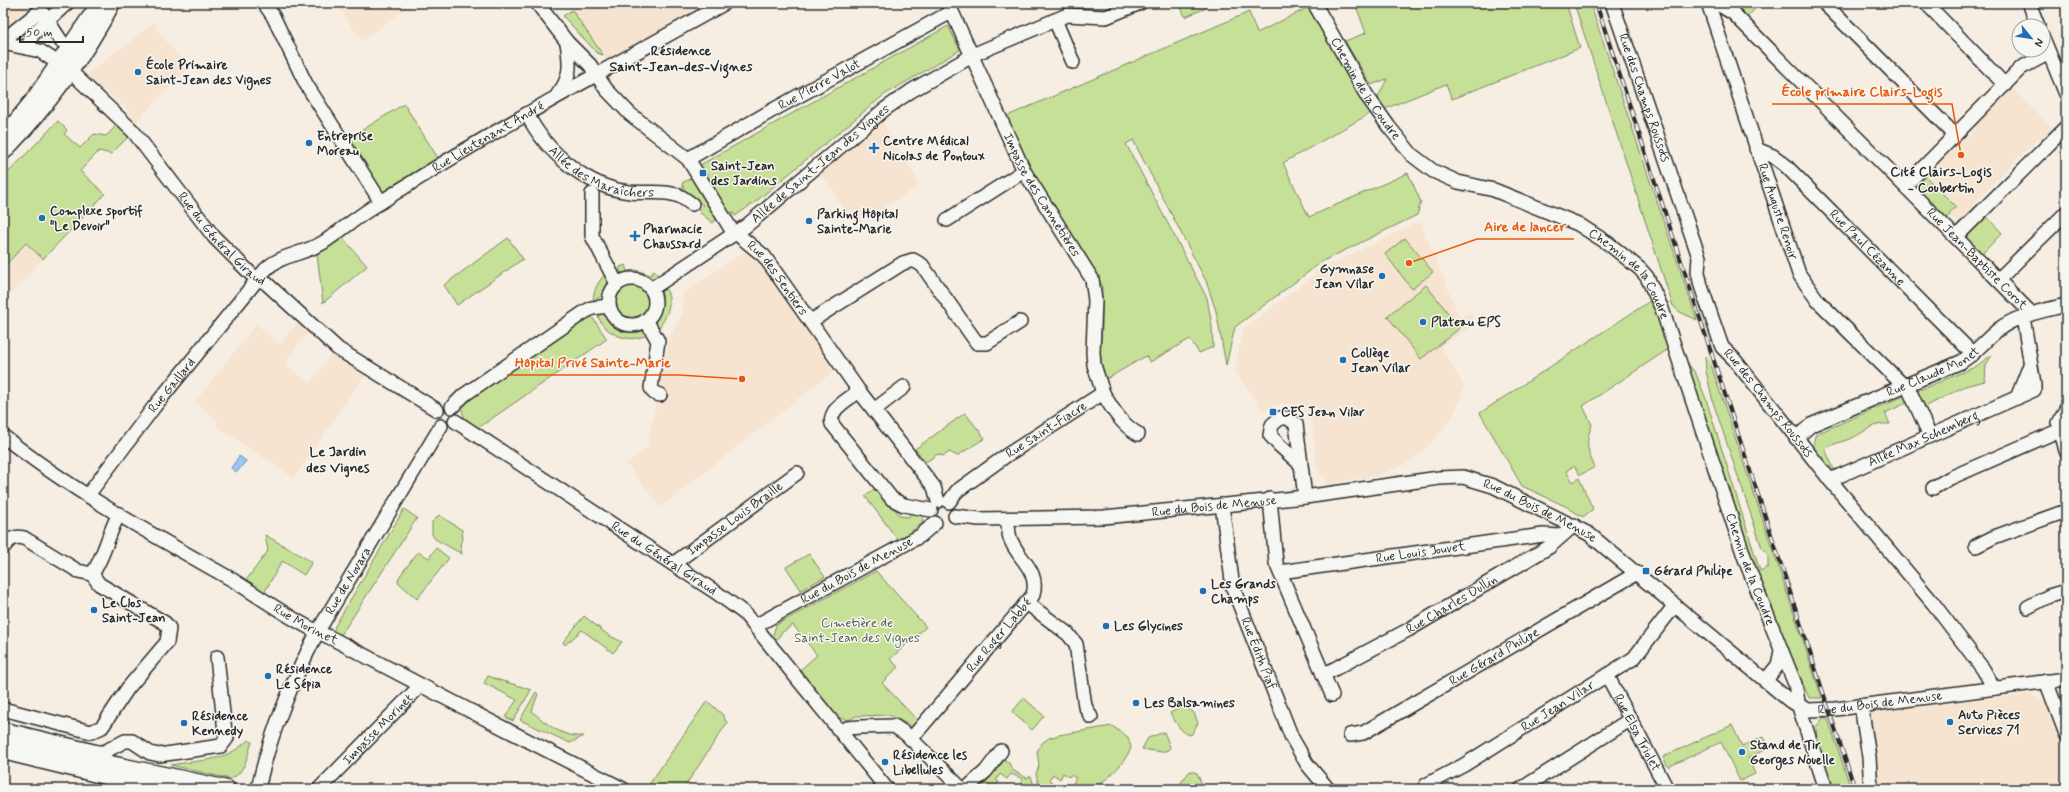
<svg xmlns="http://www.w3.org/2000/svg" width="2069" height="792" viewBox="0 0 2069 792" font-family="Mynerve,sans-serif">
	<style>
		.built { fill: #f6e4d0 }
		.green { fill: #c6e197; stroke: #788661 }
		.water { fill: #9ac8f5; stroke: #6e89a4 }
		.lines { fill: none; stroke-linecap: round; stroke-linejoin: round }
		.minor-casing { stroke: #2b2b2b; stroke-width: 16 }
		.major-casing { stroke: #2b2b2b; stroke-width: 19 }
		.minor { stroke: #f6f6f2; stroke-width: 13 }
		.major { stroke: #f6f6f2; stroke-width: 16 }
		.rail-casing { stroke: #2b2b2b; stroke-width: 4 }
		.rail { stroke: #f6f6f2; stroke-width: 2.5; stroke-dasharray: 8; stroke-linecap: butt }
		.poi-dot { fill: #1f6fb2; stroke: #f6f6f2; stroke-width: 1.5 }
		.labels { text-anchor: middle; dominant-baseline: central; stroke-width: 3; stroke-linejoin: round; paint-order: stroke }
		.poi-label { font-size: 13px; font-weight: bold; fill: #2b2b2b; stroke: #f6f6f2; text-anchor: start }
		.street-label { font-size: 13px; fill: #2b2b2b; stroke: #f6f6f2 }
		.park-label { font-size: 13px; fill: #525846; stroke: #f6f6f2 }
		.neighbourhood-label { font-size: 14px; font-weight: bold; fill: #2b2b2b; stroke: #f6f6f2 }
		.leader { fill: none; stroke: #e8590c; stroke-width: 1.5 }
		.callout-dot { fill: #e8590c; stroke: #f6f6f2; stroke-width: 1.5 }
		.callout-label { font-size: 14px; text-anchor: middle; font-weight: bold; fill: #e8590c; stroke: #f6f6f2; stroke-width: 3; stroke-linejoin: round; paint-order: stroke }
	</style>
	<rect width="100%" height="100%" fill="#f6eee3"/>
	<filter id="ink" filterUnits="userSpaceOnUse"><feTurbulence type="fractalNoise" baseFrequency=".025" numOctaves="2"/><feDisplacementMap in="SourceGraphic" scale="8" xChannelSelector="R" yChannelSelector="G"/><feConvolveMatrix kernelMatrix="1 2 1 2 8 2 1 2 1" color-interpolation-filters="sRGB"/></filter>
	<g filter="url(#ink)">
		<path class="built" d="M3,3H29L32,7L3,32Z
			M335,3H413L362,41Z
			M567,3H711L608,63Z
			M155,22L157,24L155,28L189,68L135,123L132,120L134,117L121,104L102,87H95L85,76Z
			M2011,87L2053,129L2041,141L2038,139L2014,162L1973,204L1976,208L1959,224L1950,216L1946,220L1915,183L1944,154L1947,156L1971,133L1976,128L1973,125Z
			M882,121L920,185L855,226L830,186L819,174Z
			M1420,221L1460,318L1471,312L1475,324L1441,346L1464,386L1459,403L1453,416L1439,435L1424,450L1406,464L1380,475L1329,484L1317,468L1312,423L1304,411L1297,406L1287,404H1279L1266,410L1262,409L1235,373L1242,330L1323,268Z
			M26,243L43,259L3,302V269Z
			M748,249L752,252L774,278L835,370L660,507L627,464L647,447L669,338L683,313V294Z
			M300,320L310,330L284,364L310,383L333,352L366,373L294,478L216,426L219,422L195,402L256,324L280,344Z
			M2030,694L2046,702L2062,696L2066,710V789H1875L1865,713Z"/>
		<path class="green" d="M1183,3H1204L1206,8L1185,17L1180,4Z
			M1355,3H1566L1580,48L1452,99L1446,84L1382,110L1378,97L1387,79L1371,85L1345,41L1366,33Z
			M1574,3H1590L1697,320L1680,312L1673,306Z
			M1731,3H1761L1746,18Z
			M1309,7L1371,113L1283,163L1309,217L1408,173L1421,202L1417,215L1323,261L1235,327L1226,365L1216,311L1206,281L1133,140L1126,144L1207,298L1212,326L1213,347L1199,353L1190,339L1150,362L1146,356L1108,378H1104L1100,354L1102,327V285L1086,256L1028,166L1005,117L1249,12L1257,33Z
			M572,10L603,55L597,53L563,16Z
			M948,26L960,50L884,95L754,203L735,216L733,212L729,213L700,165Z
			M404,104L438,158L434,164L388,192H382L348,139Z
			M58,121L67,130L64,134L80,148L94,134L106,136L118,124L130,135L111,154L99,151L80,171L105,194L43,259L26,243L3,268V175L5,176Z
			M1924,175L1956,207L1949,213L1950,215L1946,220L1916,190L1915,183Z
			M691,178L716,219L713,223L699,212L703,205L685,192L682,183Z
			M1985,215L2002,233L1981,255L1967,242V234Z
			M343,238L367,266L323,303L317,254Z
			M508,238L523,259L457,305L444,285Z
			M1405,238L1433,272L1412,289L1385,254Z
			M625,265L627,271L636,270L651,275L654,270L659,277L656,280L620,272V267Z
			M607,272L610,284C607,293 601,296 593,301C594,288 598,282 607,272Z
			M614 303a18 18 0 1 1 36 0a18 18 0 1 1-36 0Z
			M1426,285L1460,328L1421,359L1387,316Z
			M665,288C674,301 667,317 658,329L653,322C660,311 663,303 661,290Z
			M1653,299L1670,348L1583,406L1592,425C1585,441 1587,452 1595,467L1580,475L1574,466L1566,471L1573,482L1579,478L1593,509L1583,517L1565,506L1522,486L1480,413Z
			M597,311L607,314C615,330 627,331 642,330L646,335C628,345 599,332 597,311Z
			M590,314L607,339L478,428L465,420L461,407L463,401Z
			M1992,355L1986,365L1985,381L1965,386L1923,408L1915,392L1975,367Z
			M1705,356L1710,362L1822,698H1809L1750,560L1686,361L1696,374L1706,399L1760,571L1768,567V555L1762,548L1713,402L1706,371Z
			M1906,395L1909,402L1885,413L1890,424C1874,422 1865,432 1852,438C1842,442 1834,443 1825,449L1836,474H1834C1824,462 1808,450 1816,434Z
			M965,413L985,438L957,456L950,452L943,456L938,454L926,462L915,449Z
			M878,486L900,516L909,517L911,510L924,513L922,524L898,540L865,496Z
			M404,509L417,518L339,638L333,633L335,626Z
			M439,515L462,530L463,540L460,543L462,554L435,539L432,534V522Z
			M265,535L312,562L304,575L282,561L264,593L244,583L268,551Z
			M436,548L449,558L417,599L398,582L399,577L418,552L429,558Z
			M809,554L825,577L801,590L786,567Z
			M876,571L926,627L890,659L898,667L882,683L918,721L913,727L889,715L856,716L849,720L837,717L799,671L817,655L793,625L781,633L775,643L772,638L776,625Z
			M584,616L608,635L622,642L613,653L582,630L565,645L563,642Z
			M488,676C502,682 516,684 531,690L513,721L505,717L517,700L484,683Z
			M536,692L538,694L532,711C546,724 563,738 584,736L570,743L520,720Z
			M1024,698L1044,716L1032,730L1012,712Z
			M707,701L722,714L727,723L683,789H646Z
			M1187,707L1194,713L1198,723L1191,735C1181,734 1175,721 1170,713L1180,708Z
			M1824,717L1828,719L1851,789H1833L1817,741L1816,727Z
			M1732,725L1742,746L1763,737L1768,748L1748,758L1755,774L1740,781L1721,742L1668,767L1663,757Z
			M1112,726L1128,737L1131,748C1125,763 1099,792 1081,789C1079,788 1076,785 1073,783L1076,778L1071,775L1069,777L1063,773L1060,779L1053,774L1049,780L1054,784L1051,789H1040L1036,774L1039,766L1037,751L1042,743L1049,738L1059,735Z
			M1164,732L1170,747L1168,750L1162,752L1142,749L1148,738Z
			M248,740L252,742C247,756 245,774 230,779L171,765C202,759 224,763 248,740Z
			M1005,760L1009,763L1012,770L1027,778L1031,776L1035,789H1024L1020,785L1023,779L1011,774L1007,779L1000,774L996,780L999,782L995,788L997,789H980Z
			M1190,771L1197,773L1204,789H1176Z"/>
		<path class="water" d="M239,456L246,461L237,472L231,468Z"/>
		<g class="lines">
			<defs>
				<g id="minor">
					<path d="M264,3L273,16L306,84L381,202"/>
					<path id="s1" d="M537,3L567,42L590,65L606,89L630,114L688,159L731,229L764,256L859,391L934,487L938,501"/>
					<path id="s2" d="M948,3L1024,171L1092,279L1095,300L1093,352L1094,365L1103,393"/>
					<path id="s3" d="M1314,3L1367,96L1389,127L1412,155L1433,171L1458,182L1494,190L1578,224L1609,244L1640,269L1647,277L1662,309L1746,562L1795,684L1799,707L1826,789"/>
					<path id="s4" d="M1612,3L1699,257L1698,272L1701,286L1722,347L1734,359L1830,480L1933,603L1983,669L1994,688"/>
					<path id="s5" d="M1708,3L1799,274L1818,301L1904,386"/>
					<path id="s6" d="M1716,3L1733,13L2027,309L2029,315"/>
					<path d="M1824,3L1955,135"/>
					<path d="M1926,3L2005,85"/>
					<path d="M2029,3L2038,26"/>
					<path d="M42,12L61,41"/>
					<path d="M1055,20L1073,62"/>
					<path d="M2043,38L2066,94"/>
					<path id="s7" d="M3,43L40,51L70,71L133,131L214,237L252,275L266,283L338,349L437,410"/>
					<path d="M5,43L12,33L41,10"/>
					<path d="M28,48L32,35L67,3"/>
					<path d="M558,94C572,77 570,63 567,42"/>
					<path id="s8" d="M527,114C546,152 588,188 630,192C645,194 663,190 676,195C682,196 687,201 692,204"/>
					<path id="s9" d="M1756,149L1773,156L1785,165L1973,354"/>
					<path id="s10" d="M688,159L773,110L951,12"/>
					<path d="M1905,186L2021,68L2049,53"/>
					<path d="M592,194V236L617,284"/>
					<path d="M947,220L1024,171"/>
					<path d="M1956,237L2066,127"/>
					<circle cx="632" cy="302" r="23"/>
					<path d="M1998,280L2066,213"/>
					<path id="s11" d="M651,289L746,226L885,109L911,91L977,53L1067,15L1106,17L1140,3"/>
					<path d="M646,320L658,341L651,388L654,393L660,395"/>
					<path d="M811,321L903,263L913,260L922,265L977,343H987L1020,322"/>
					<path d="M1907,385L1930,436"/>
					<path d="M859,391C849,399 828,409 832,424L892,499L904,505L931,510"/>
					<path d="M2017,398L2030,365"/>
					<path d="M452,407L464,395L583,313L592,308L609,306"/>
					<path d="M2066,409L2059,423L2066,451"/>
					<path d="M874,410L904,387"/>
					<path id="s12" d="M455,421L717,593L744,613L887,789"/>
					<path id="s13" d="M3,436C73,492 153,535 231,579C257,595 283,614 310,628C319,633 330,637 339,642C433,692 528,741 623,789"/>
					<path id="s14" d="M1796,438L1811,425L1961,362C1976,353 1985,340 1999,329C2018,315 2043,311 2066,305"/>
					<path d="M1299,463L1279,445L1270,435L1272,425L1280,418H1288L1296,424L1305,497"/>
					<path id="s15" d="M1830,480L2034,390V384L2023,317"/>
					<path d="M1933,488L1950,478L2060,430"/>
					<path id="s16" d="M88,495L154,407L265,270C279,255 305,254 324,242C343,229 361,214 381,202C493,130 609,68 725,3"/>
					<path d="M1270,499L1276,563L1332,695"/>
					<path id="s17" d="M949,502L957,491L1007,455L1103,393C1112,409 1122,425 1138,434"/>
					<path id="s18" d="M1222,505L1233,588L1292,738L1307,764L1328,789"/>
					<path id="s19" d="M955,516L979,519L1104,517L1305,497L1439,478L1463,477L1493,486L1589,534L1790,701L1808,710L1836,709L2066,679"/>
					<path d="M1976,546L1994,537L2066,511"/>
					<path d="M3,548C9,540 13,535 24,538L78,571L92,574"/>
					<path id="s20" d="M673,564L797,473"/>
					<path id="s21" d="M1280,572L1543,535L1561,536"/>
					<path d="M92,574C105,556 108,533 119,514"/>
					<path d="M1027,603L1068,634L1076,644L1085,706L1091,717"/>
					<path d="M2028,607L2049,596L2066,591"/>
					<path id="s22" d="M755,626L920,536L935,523"/>
					<path id="s23" d="M1323,675L1408,630L1549,547L1574,525"/>
					<path id="s24" d="M1607,675L1667,789"/>
					<path d="M1766,680L1778,665L1781,651"/>
					<path d="M2046,681L2066,734"/>
					<path d="M1861,705L1869,757L1871,789"/>
					<path d="M3,709L91,732L102,727L128,688L167,642L169,628L165,623L99,584L92,574"/>
					<path d="M3,729L98,752H104L125,741H132L150,753L159,755L221,746L227,738L225,732L217,657"/>
					<path d="M842,732L847,728L860,727L894,726L906,734L962,789"/>
					<path id="s25" d="M1350,735L1363,733L1637,573"/>
					<path id="s26" d="M911,739L1033,595C1040,569 1017,559 1010,538C1008,531 1008,525 1008,519"/>
					<path id="s27" d="M258,789C270,733 292,682 318,631L441,426"/>
					<path id="s28" d="M319,789L420,686"/>
					<path d="M966,789L986,771L1001,751"/>
					<path id="s29" d="M1424,789L1426,785L1464,765L1634,658L1675,605"/>
					<path d="M1521,789L1631,719"/>
				</g>
				<path id="major" d="M3,138L33,101L100,3
					M3,152C46,107 83,58 112,3
					M3,739C77,760 153,771 227,789
					M3,751L105,776L168,789"/>
			</defs>
			<use href="#minor" class="minor-casing"/>
			<use href="#major" class="major-casing"/>
			<use href="#minor" class="minor"/>
			<use href="#major" class="major"/>
			<defs>
				<path id="rail" d="M1596,3L1855,789"/>
			</defs>
			<use href="#rail" class="rail-casing"/>
			<use href="#rail" class="rail"/>
		</g>
	</g>
	<g class="poi-dot">
		<circle cx="138" cy="72" r="4"/>
		<circle cx="309" cy="143" r="4"/>
		<path d="M872 142h4v4h4v4h-4v4h-4v-4h-4v-4h4z"/>
		<rect x="699" y="169" width="8" height="8" rx="2"/>
		<circle cx="42" cy="218" r="4"/>
		<circle cx="809" cy="221" r="4"/>
		<path d="M633 230h4v4h4v4h-4v4h-4v-4h-4v-4h4z"/>
		<circle cx="1382" cy="276" r="4"/>
		<circle cx="1423" cy="322" r="4"/>
		<circle cx="1343" cy="360" r="4"/>
		<rect x="1269" y="408" width="8" height="8" rx="2"/>
		<rect x="1642" y="567" width="8" height="8" rx="2"/>
		<circle cx="1203" cy="591" r="4"/>
		<circle cx="94" cy="610" r="4"/>
		<circle cx="1106" cy="626" r="4"/>
		<circle cx="268" cy="676" r="4"/>
		<circle cx="1136" cy="703" r="4"/>
		<circle cx="1950" cy="722" r="4"/>
		<circle cx="184" cy="723" r="4"/>
		<circle cx="1742" cy="752" r="4"/>
		<circle cx="885" cy="762" r="4"/>
	</g>
	<g class="labels">
		<g class="poi-label">
			<text x="146" y="65">École Primaire<tspan x="146" dy="15">Saint-Jean des Vignes</tspan></text>
			<text x="317" y="136">Entreprise<tspan x="317" dy="15">Moreau</tspan></text>
			<text x="883" y="141">Centre Médical<tspan x="883" dy="15">Nicolas de Pontoux</tspan></text>
			<text x="711" y="166">Saint-Jean<tspan x="711" dy="15">des Jardins</tspan></text>
			<text x="50" y="211">Complexe sportif<tspan x="50" dy="15">"Le Devoir"</tspan></text>
			<text x="817" y="214">Parking Hôpital<tspan x="817" dy="15">Sainte-Marie</tspan></text>
			<text x="643" y="229">Pharmacie<tspan x="643" dy="15">Chaussard</tspan></text>
			<text x="1374" y="269" text-anchor="end">Gymnase<tspan x="1374" dy="15">Jean Vilar</tspan></text>
			<text x="1431" y="322">Plateau EPS</text>
			<text x="1351" y="353">Collège<tspan x="1351" dy="15">Jean Vilar</tspan></text>
			<text x="1281" y="412">CES Jean Vilar</text>
			<text x="1654" y="571">Gérard Philipe</text>
			<text x="1211" y="584">Les Grands<tspan x="1211" dy="15">Champs</tspan></text>
			<text x="102" y="603">Le Clos<tspan x="102" dy="15">Saint-Jean</tspan></text>
			<text x="1114" y="626">Les Glycines</text>
			<text x="276" y="669">Résidence<tspan x="276" dy="15">Le Sépia</tspan></text>
			<text x="1144" y="703">Les Balsamines</text>
			<text x="1958" y="715">Auto Pièces<tspan x="1958" dy="15">Services 71</tspan></text>
			<text x="192" y="716">Résidence<tspan x="192" dy="15">Kennedy</tspan></text>
			<text x="1750" y="745">Stand de Tir<tspan x="1750" dy="15">Georges Nouelle</tspan></text>
			<text x="893" y="755">Résidence les<tspan x="893" dy="15">Libellules</tspan></text>
		</g>
		<g class="street-label">
			<text stroke="none"><textPath href="#s10" startOffset="151">Rue Pierre Valot</textPath></text>
			<text stroke="none"><textPath href="#s3" startOffset="100">Chemin de la Coudre</textPath></text>
			<text stroke="none"><textPath href="#s4" startOffset="100">Rue des Champs Roussots</textPath></text>
			<text stroke="none"><textPath href="#s16" startOffset="547">Rue Lieutenant André</textPath></text>
			<text stroke="none"><textPath href="#s11" startOffset="211">Allée de Saint-Jean des Vignes</textPath></text>
			<text stroke="none"><textPath href="#s8" startOffset="100">Allée des Maraîchers</textPath></text>
			<text stroke="none"><textPath href="#s2" startOffset="214">Impasse des Cannetières</textPath></text>
			<text stroke="none"><textPath href="#s5" startOffset="220">Rue Auguste Renoir</textPath></text>
			<text stroke="none"><textPath href="#s7" startOffset="301">Rue du Général Giraud</textPath></text>
			<text stroke="none"><textPath href="#s9" startOffset="150">Rue Paul Cézanne</textPath></text>
			<text stroke="none"><textPath href="#s6" startOffset="366">Rue Jean-Baptiste Corot</textPath></text>
			<text stroke="none"><textPath href="#s3" startOffset="436">Chemin de la Coudre</textPath></text>
			<text stroke="none"><textPath href="#s1" startOffset="369">Rue des Sentiers</textPath></text>
			<text stroke="none"><textPath href="#s14" startOffset="153">Rue Claude Monet</textPath></text>
			<text stroke="none"><textPath href="#s16" startOffset="138">Rue Gaillard</textPath></text>
			<text stroke="none"><textPath href="#s4" startOffset="435">Rue des Champs Roussots</textPath></text>
			<text stroke="none"><textPath href="#s17" startOffset="122">Rue Saint-Fiacre</textPath></text>
			<text stroke="none"><textPath href="#s15" startOffset="102">Allée Max Schemberg</textPath></text>
			<text stroke="none"><textPath href="#s19" startOffset="260">Rue du Bois de Menuse</textPath></text>
			<text stroke="none"><textPath href="#s19" startOffset="595">Rue du Bois de Menuse</textPath></text>
			<text stroke="none"><textPath href="#s20" startOffset="77">Impasse Louis Braille</textPath></text>
			<text stroke="none"><textPath href="#s21" startOffset="142">Rue Louis Jouvet</textPath></text>
			<text stroke="none"><textPath href="#s12" startOffset="250">Rue du Général Giraud</textPath></text>
			<text stroke="none"><textPath href="#s3" startOffset="760">Chemin de la Coudre</textPath></text>
			<text stroke="none"><textPath href="#s22" startOffset="116">Rue du Bois de Menuse</textPath></text>
			<text stroke="none"><textPath href="#s27" startOffset="228">Rue de Novara</textPath></text>
			<text stroke="none"><textPath href="#s23" startOffset="147">Rue Charles Dullin</textPath></text>
			<text stroke="none"><textPath href="#s13" startOffset="357">Rue Morinet</textPath></text>
			<text stroke="none"><textPath href="#s26" startOffset="136">Rue Roger Labbé</textPath></text>
			<text stroke="none"><textPath href="#s18" startOffset="154">Rue Édith Piaf</textPath></text>
			<text stroke="none"><textPath href="#s25" startOffset="165">Rue Gérard Philipe</textPath></text>
			<text stroke="none"><textPath href="#s19" startOffset="1003">Rue du Bois de Menuse</textPath></text>
			<text stroke="none"><textPath href="#s29" startOffset="158">Rue Jean Vilar</textPath></text>
			<text stroke="none"><textPath href="#s28" startOffset="84">Impasse Morinet</textPath></text>
			<text stroke="none"><textPath href="#s24" startOffset="65">Rue Elsa Triolet</textPath></text>
		</g>
		<g class="park-label">
			<text x="857" y="623">Cimetière de<tspan x="857" dy="15">Saint-Jean des Vignes</tspan></text>
		</g>
		<g class="neighbourhood-label">
			<text x="681" y="51">Résidence<tspan x="681" dy="16">Saint-Jean-des-Vignes</tspan></text>
			<text x="1941" y="172">Cité Clairs-Logis<tspan x="1941" dy="16">- Coubertin</tspan></text>
			<text x="338" y="452">Le Jardin<tspan x="338" dy="16">des Vignes</tspan></text>
		</g>
	</g>
	<path class="leader" d="M1961 155L1952 104H1772M1409 263L1477 239H1574M742 379L679 375H507"/>
	<g class="callout-dot">
		<circle cx="1961" cy="155" r="4"/>
		<circle cx="1409" cy="263" r="4"/>
		<circle cx="742" cy="379" r="4"/>
	</g>
	<g class="callout-label">
		<text x="1862" y="96">École primaire Clairs-Logis</text>
		<text x="1525" y="231">Aire de lancer</text>
		<text x="593" y="367">Hôpital Privé Sainte-Marie</text>
	</g>
	<rect width="2069" height="792" fill="none" stroke="#f6f6f2" stroke-width="16"/>
	<rect x="8" y="8" width="2053" height="776" fill="none" stroke="#2b2b2b" stroke-width="1.5" filter="url(#ink)"/>
	<g transform="translate(2031 38) rotate(120)"><circle r="19" fill="#f6f6f2" stroke="#a5a5a2"/>
	<path d="M0-3L7 15L0 10L-7 15Z" fill="#1f6fb2"/>
	<text y="-6" font-size="11" font-weight="bold" text-anchor="middle" fill="#2b2b2b">N</text>
	</g>
	<path d="M20 36v6h63v-6" fill="none" stroke="#2b2b2b" stroke-width="2"/>
	<text x="26" y="36" font-size="12" fill="#2b2b2b" stroke="#f6f6f2" stroke-width="3" paint-order="stroke">50 m</text>
</svg>
